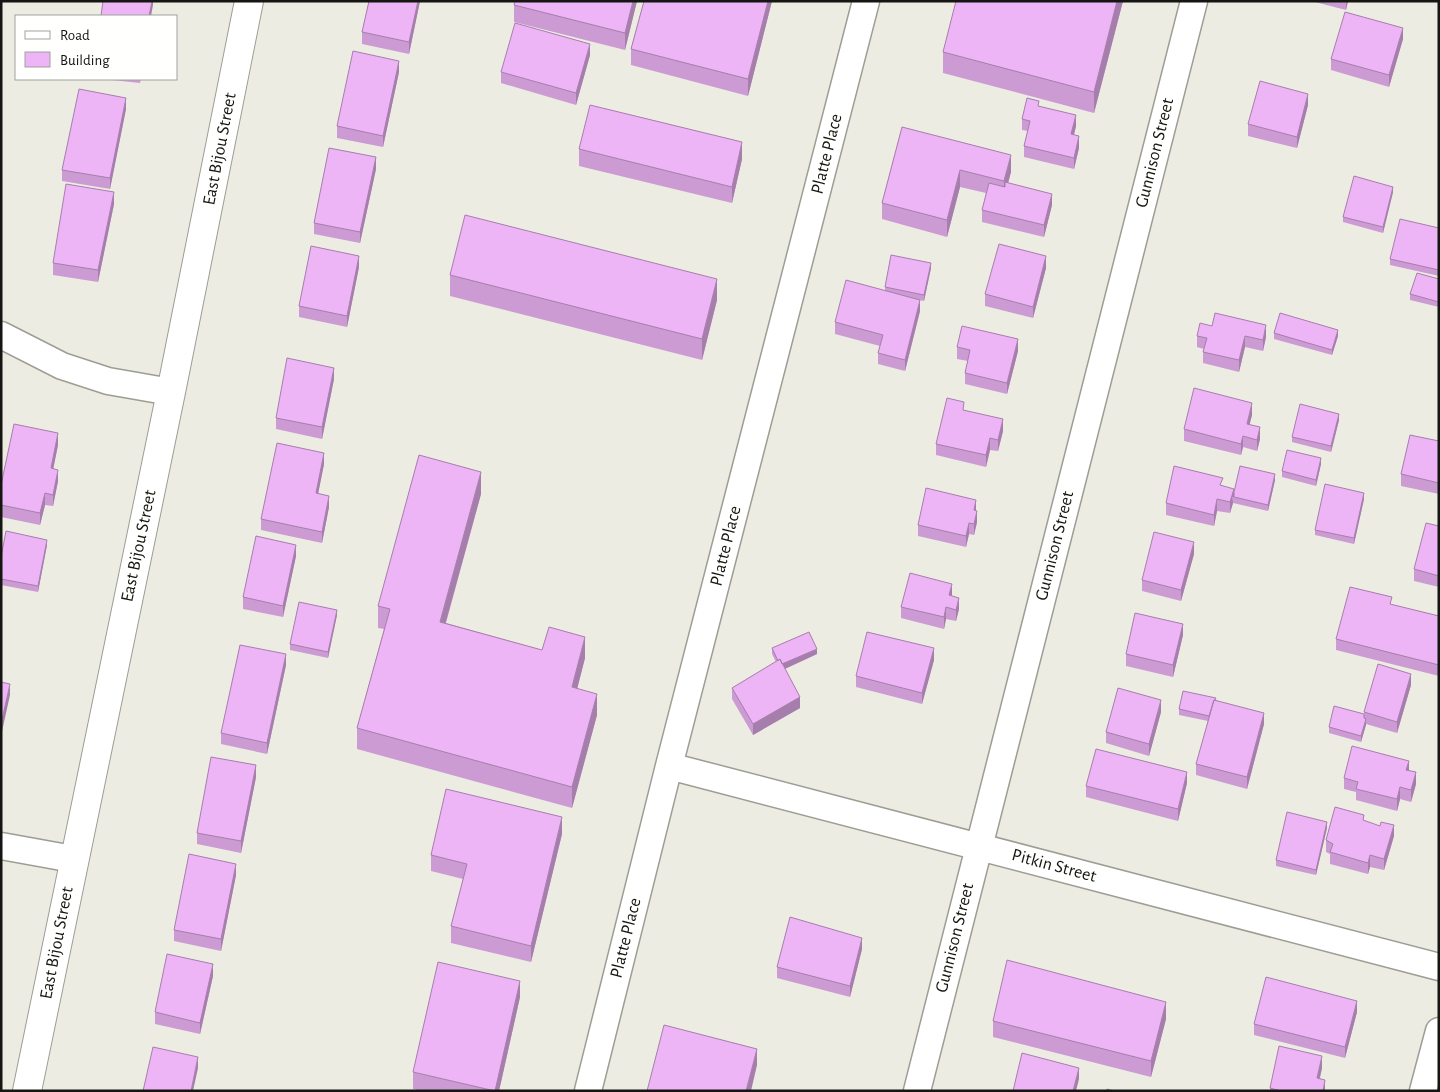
<svg xmlns="http://www.w3.org/2000/svg" width="1440" height="1092" viewBox="0 0 1440 1092" font-family="'Alegreya Sans',sans-serif">
	<style>
		.lines { fill: none; stroke-linecap: round; stroke-linejoin: round }
		.minor-casing { stroke: #9e9d94; stroke-width: 29 }
		.tertiary-casing { stroke: #9e9d94; stroke-width: 30 }
		.minor { stroke: #fff; stroke-width: 26 }
		.tertiary { stroke: #fff; stroke-width: 28 }
		.wall { fill: #cc9bd4 }
		.shaded-wall { fill: #a67eac }
		.building { fill: #edb4f6; stroke: #a67eac }
		.labels { text-anchor: middle; dominant-baseline: central; stroke-width: 4.5; stroke-linejoin: round; paint-order: stroke }
		.street-label { font-size: 18px; fill: #151512; stroke: #fffffe }
	</style>
	<rect width="100%" height="100%" fill="#ecece2"/>
	<g class="lines">
		<defs>
			<path id="minor" d="M1,335L62,366L108,381L171,392
				M669,766L1439,967
				M1,846L73,859
				M588,1091L669,766L866,1
				M917,1091L1194,1
				M1423,1091L1439,1031"/>
			<path id="tertiary" d="M27,1091L171,392L249,1"/>
		</defs>
		<use href="#minor" class="minor-casing"/>
		<use href="#tertiary" class="tertiary-casing"/>
		<use href="#minor" class="minor"/>
		<use href="#tertiary" class="tertiary"/>
	</g>
	<path class="wall" d="M369,1H420L409,54L362,44V32Z
		M637,1L625,50L514,22V5Z
		M644,1H772L748,96L631,65V49Z
		M1123,1L1094,113L943,73V52Z
		M1311,1H1348L1346,10Z
		M1403,39L1389,87L1331,70V59Z
		M590,55L576,105L501,83V72Z
		M399,72L383,147L337,138V126Z
		M103,79H141L140,83Z
		M1308,105L1297,148L1248,136V124Z
		M1039,106L1076,126L1074,135L1079,148L1074,169L1024,157V146L1028,131L1022,130V119Z
		M126,109L110,189L62,181V170Z
		M902,127L1011,172L1008,183L1052,205L1044,237L982,222V210L986,193L960,187L947,237L882,219V203Z
		M579,149L742,159L732,203L579,166Z
		M376,169L360,243L314,234V223Z
		M1393,192L1383,233L1343,222V217Z
		M114,204L98,282L53,275V263Z
		M1439,228V276L1390,265V259Z
		M359,267L347,327L299,317V306Z
		M931,268L924,301L920,300V311L905,371L878,364V353L880,346L835,334V322L885,291V287Z
		M1046,268L1033,318L985,306V294Z
		M450,275L717,300L702,360L450,296Z
		M1439,279V307L1410,300V294Z
		M1212,326L1266,337L1263,351L1245,347L1239,372L1203,363V352L1204,349L1197,347V336Z
		M1274,333L1338,336L1332,355L1274,339Z
		M957,347L1018,351L1007,394L965,384V373L968,361L957,359Z
		M334,379L322,439L276,429V418Z
		M964,410L1003,431L998,451L990,450L986,467L936,455V444Z
		M1252,415L1249,425L1260,439L1257,451L1243,447L1241,455L1184,441V429Z
		M1339,420L1331,452L1292,442V437Z
		M1439,441V494L1401,486V474Z
		M58,445L53,469L58,481L53,506L45,505L40,525L1,517V485Z
		M324,464L318,494L329,507L322,543L261,530V519Z
		M1321,464L1316,486L1282,477V471Z
		M1275,480L1268,511L1233,503L1230,513L1217,511L1214,526L1166,515V503L1223,486L1234,492Z
		M481,494L446,623L542,650L585,658L577,689L597,715L572,808L357,749V728L384,629L378,628V606Z
		M1364,499L1354,544L1315,535V530Z
		M976,511L977,522L974,535L969,534L966,547L918,536V525Z
		M1439,526V587L1414,581V569Z
		M47,545L38,592L1,585V557Z
		M1194,554L1181,601L1142,591V580Z
		M296,556L283,617L243,609V597Z
		M952,596L959,609L956,621L946,619L944,629L901,618V607Z
		M1392,605L1439,616V676L1336,650V639Z
		M337,615L328,658L290,650V644Z
		M1183,635L1173,677L1126,666V654Z
		M772,648L817,654L785,669L800,708L753,735L732,699V688L776,662L772,654Z
		M934,660L922,704L856,687V676Z
		M286,665L267,754L221,744V733Z
		M1411,685L1397,733L1366,724L1361,742L1329,733V727L1364,714V712Z
		M1216,700L1264,724L1247,789L1196,775V764L1208,721L1179,715V709Z
		M1161,712L1149,756L1106,743V732Z
		M1409,771L1416,784L1411,802L1400,799L1397,811L1356,800V792L1344,789V778Z
		M256,777L241,853L197,844V833Z
		M1187,783L1178,821L1086,797V786Z
		M1327,828L1316,875L1276,866V860Z
		M562,834L531,962L451,943V926L463,879L431,871V855Z
		M1394,836L1384,870L1370,867L1368,874L1330,864V854L1326,852V840Z
		M236,875L221,951L174,941V930Z
		M862,949L850,997L777,978V967Z
		M213,976L200,1034L155,1024V1012Z
		M520,997L499,1091H422L413,1089V1072Z
		M1357,1012L1345,1058L1254,1035V1024Z
		M1166,1019L1151,1077L993,1037V1021Z
		M1322,1068L1320,1078L1325,1091H1270V1088Z"/>
	<path class="shaded-wall" d="M152,1H153V5L151,16H149Z
		M418,1H420L409,54V42Z
		M633,1H637L625,50V33Z
		M768,1H772L748,96V79Z
		M1117,1H1123L1094,113V92Z
		M1346,1H1348L1346,10Z
		M1403,28V39L1389,87V75Z
		M590,44V55L576,105V93Z
		M399,61V72L383,147V136Z
		M1308,94V105L1297,148V137Z
		M126,98V109L110,189V178Z
		M1076,115V126L1071,146V134Z
		M1079,136V148L1074,169V158Z
		M742,142V159L732,203V187Z
		M1011,155V172L1004,198V181Z
		M376,157V169L360,243V232Z
		M960,170V187L947,237V220Z
		M1393,187V192L1383,233V227Z
		M114,192V204L98,282V270Z
		M1052,194V205L1044,237V225Z
		M359,256V267L347,327V316Z
		M1046,256V268L1033,318V307Z
		M931,263V268L924,301V295Z
		M717,279V300L702,360V339Z
		M920,300V311L905,371V360Z
		M1266,325V337L1263,351V340Z
		M1338,330V336L1332,355V350Z
		M1245,336V347L1239,372V360Z
		M1018,339V351L1007,394V383Z
		M334,368V379L322,439V427Z
		M1252,403V415L1247,435V424Z
		M1339,414V420L1331,452V446Z
		M1003,419V431L998,451V440Z
		M1260,427V439L1257,451V440Z
		M58,433V445L51,480V468Z
		M1243,436V447L1241,455V444Z
		M990,438V450L986,467V455Z
		M324,453V464L316,504V493Z
		M1321,458V464L1316,486V480Z
		M58,470V481L53,506V495Z
		M481,472V494L440,643V622Z
		M1275,474V480L1268,511V505Z
		M1234,489V497H1232L1233,503L1230,513V502Z
		M45,493V505L40,525V513Z
		M1364,493V499L1354,544V538Z
		M329,496V507L322,543V532Z
		M1217,499V511L1214,526V515Z
		M976,500V511L974,510Z
		M977,511V522L974,535V524Z
		M969,523V534L966,547V536Z
		M47,540V545L38,592V586Z
		M1194,542V554L1181,601V590Z
		M296,545V556L283,617V606Z
		M952,584V595L949,606V595Z
		M959,598V609L956,621V610Z
		M946,607V619L944,629V617Z
		M337,610V615L328,658V652Z
		M1183,624V635L1173,677V665Z
		M585,637V658L572,709V687Z
		M934,648V660L922,704V693Z
		M817,649V654L780,671V665Z
		M286,654V665L267,754V743Z
		M1411,674V685L1397,733V722Z
		M10,684V695L1,736V724Z
		M597,694V715L572,808V787Z
		M800,697V708L753,735V724Z
		M1161,700V712L1149,756V744Z
		M1264,713V724L1247,789V777Z
		M1366,719V725L1361,742V736Z
		M1409,761V772L1406,770Z
		M256,765V777L241,853V841Z
		M1187,772V783L1178,821V809Z
		M1416,772V784L1411,802V790Z
		M1400,787V799L1397,811V799Z
		M562,817V834L531,962V946Z
		M1327,822V828L1316,875V870Z
		M1394,825V836L1384,870V859Z
		M1370,855V867L1368,874V863Z
		M236,864V875L221,951V939Z
		M862,938V949L850,997V986Z
		M213,964V976L200,1034V1023Z
		M520,981V997L499,1091H495Z
		M1357,1001V1012L1345,1058V1047Z
		M1166,1002V1019L1151,1077V1061Z
		M757,1049V1065L751,1091H746Z
		M1322,1056V1068L1317,1089V1078Z
		M198,1057V1068L193,1091H191Z
		M1079,1068V1079L1076,1091H1073Z
		M1325,1080V1091H1323Z"/>
	<path class="building" d="M103,1H152L149,16H101Z
		M369,1H418L409,42L362,32Z
		M515,1H633L625,33L514,5Z
		M644,1H768L748,79L631,49Z
		M956,1H1117L1094,92L943,52Z
		M1345,12L1403,28L1389,75L1331,59Z
		M515,23L590,44L576,93L501,72Z
		M353,51L399,61L383,136L337,126Z
		M1260,81L1308,94L1297,137L1248,124Z
		M79,89L126,98L110,178L62,170Z
		M1027,98L1039,101L1038,106L1076,115L1071,134L1079,136L1074,158L1024,146L1030,121L1022,119Z
		M590,105L742,142L732,187L579,149Z
		M902,127L1011,155L1004,181L960,170L947,220L882,203Z
		M329,148L376,157L360,232L314,223Z
		M1354,176L1393,187L1383,227L1343,217Z
		M1005,182L1052,194L1044,225L982,210L989,183L1005,187Z
		M66,184L114,192L98,270L53,263Z
		M465,215L717,279L702,339L450,275Z
		M1400,219L1439,228V270L1390,259Z
		M999,244L1046,256L1033,307L985,294Z
		M311,246L359,256L347,316L299,306Z
		M891,255L931,263L924,295L885,287Z
		M1417,273L1439,279V302L1410,294Z
		M846,280L920,300L905,360L878,353L883,335L835,322Z
		M1215,313L1266,325L1263,340L1245,336L1239,360L1203,352L1207,338L1197,336L1200,323L1212,326Z
		M1280,313L1338,330L1332,350L1274,333Z
		M962,326L1018,339L1007,383L965,373L970,350L957,347Z
		M287,358L334,368L322,427L276,418Z
		M1194,388L1252,403L1247,424L1260,427L1257,440L1243,436L1241,444L1184,429Z
		M947,398L964,402L963,410L1003,419L998,440L990,438L986,455L936,444Z
		M1300,404L1339,414L1331,446L1292,437Z
		M14,424L58,433L51,468L58,470L53,495L45,493L40,513L1,505V485Z
		M1410,435L1439,441V483L1401,474Z
		M277,443L324,453L316,493L329,496L322,532L261,519Z
		M1287,450L1321,458L1316,480L1282,471Z
		M419,455L481,472L440,622L542,650L549,627L585,637L572,687L597,694L572,787L357,728L390,609L378,606Z
		M1174,466L1223,478L1220,485L1234,489L1230,502L1217,499L1214,515L1166,503Z
		M1240,466L1275,474L1268,505L1234,497V492Z
		M1325,484L1364,493L1354,538L1315,530Z
		M926,488L976,500L974,510L977,511L974,524L969,523L966,536L918,525Z
		M1426,523L1439,526V576L1414,569Z
		M6,531L47,540L38,586L1,579V557Z
		M1154,532L1194,542L1181,590L1142,580Z
		M256,536L296,545L283,606L243,597Z
		M910,573L952,584L949,595L959,598L956,610L946,607L944,617L901,607Z
		M1350,587L1392,597L1390,604L1439,616V665L1336,639Z
		M299,602L337,610L328,652L290,644Z
		M1135,613L1183,624L1173,665L1126,654Z
		M809,632L817,649L782,664L780,659L778,661L772,648Z
		M867,632L934,648L922,693L856,676Z
		M240,645L286,654L267,743L221,733Z
		M780,659L800,697L753,724L732,688Z
		M1378,664L1411,674L1397,722L1364,712Z
		M1,682L10,684L1,724Z
		M1118,688L1161,700L1149,744L1106,732Z
		M1183,691L1216,698L1215,700H1214L1209,716L1179,709Z
		M1214,700L1264,713L1247,777L1196,764Z
		M1334,706L1364,714V718L1366,719L1361,736L1329,727Z
		M1352,746L1409,761L1406,770L1416,772L1411,790L1400,787L1397,799L1356,789L1358,782L1344,778Z
		M1096,749L1187,772L1178,809L1086,786Z
		M211,757L256,765L241,841L197,833Z
		M446,789L562,817L531,946L451,926L467,864L431,855Z
		M1335,807L1364,815L1363,820L1380,826L1381,822L1394,825L1384,859L1370,855L1368,863L1330,852L1333,844L1326,840Z
		M1287,812L1327,822L1316,870L1276,860Z
		M189,854L236,864L221,939L174,930Z
		M790,917L862,938L850,986L777,967Z
		M167,954L213,964L200,1023L155,1012Z
		M1007,960L1166,1002L1151,1061L993,1021Z
		M438,962L520,981L495,1091L413,1072Z
		M1266,977L1357,1001L1345,1047L1254,1024Z
		M664,1025L757,1049L746,1091H647Z
		M1279,1046L1322,1056L1317,1078L1325,1080L1323,1091H1281L1270,1088Z
		M153,1047L198,1057L191,1091H143Z
		M1022,1053L1079,1068L1073,1091H1013Z
		M1107,1089L1114,1091H1106Z"/>
	<g class="labels">
		<g class="street-label">
			<text transform="translate(220 149) rotate(-79)">East Bijou Street</text>
			<text transform="translate(1155 153) rotate(-76)">Gunnison Street</text>
			<text transform="translate(827 154) rotate(-76)">Platte Place</text>
			<text transform="translate(139 546) rotate(-78)">East Bijou Street</text>
			<text transform="translate(726 546) rotate(-76)">Platte Place</text>
			<text transform="translate(1055 546) rotate(-76)">Gunnison Street</text>
			<text transform="translate(1054 866) rotate(15)">Pitkin Street</text>
			<text transform="translate(626 938) rotate(-76)">Platte Place</text>
			<text transform="translate(955 938) rotate(-76)">Gunnison Street</text>
			<text transform="translate(57 943) rotate(-79)">East Bijou Street</text>
		</g>
	</g>
	<rect width="1440" height="1092" fill="none" stroke="#151512" stroke-width="5"/>
	<rect x="15" y="15" width="162" height="65" fill="#fffffe" stroke="#a1a1a0"/>
	<rect x="25" y="31" width="25" height="8" fill="#ffffff" stroke="#a1a1a0"/>
	<text x="60" y="40" font-size="15" fill="#151512">Road</text>
	<rect x="25" y="52" width="25" height="15" fill="#edb4f6" stroke="#a1a1a0"/>
	<text x="60" y="65" font-size="15" fill="#151512">Building</text>
</svg>
